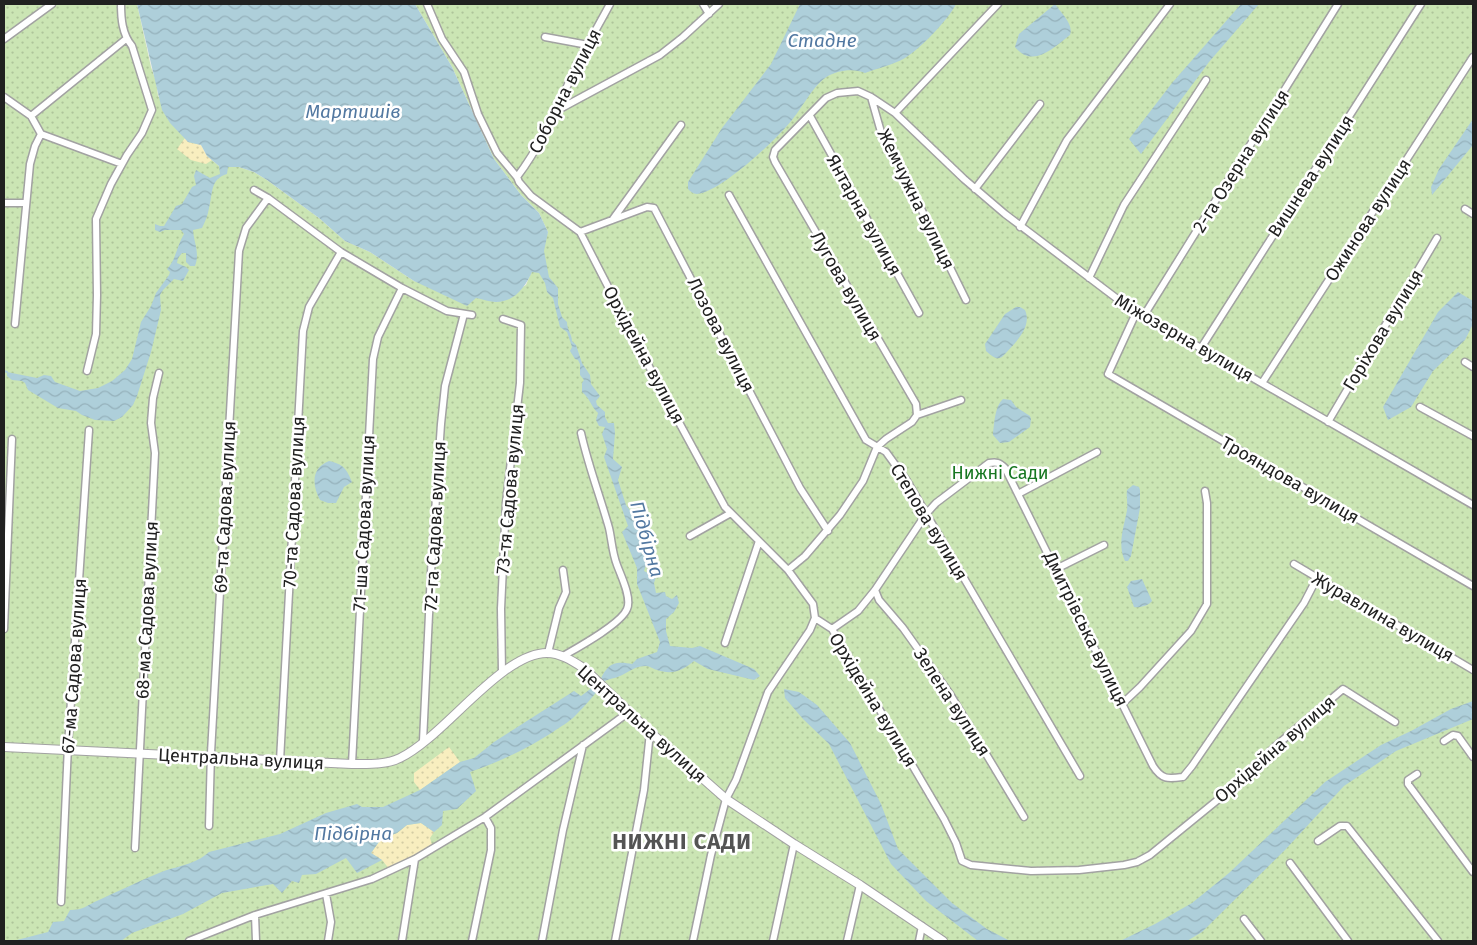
<svg xmlns="http://www.w3.org/2000/svg" width="1477" height="945" viewBox="0 0 1477 945" font-family="'Fira Sans',sans-serif">
	<style>
		.grass { fill: url(#grass-dots) }
		.sand { fill: url(#sand-dots) }
		.water { fill: url(#water-waves) }
		.lines { fill: none; stroke-linecap: round; stroke-linejoin: round }
		.stream { stroke: #aecfda; stroke-width: 2 }
		.minor-casing { stroke: #a2a2a2; stroke-width: 9 }
		.tertiary-casing { stroke: #a2a2a2; stroke-width: 10 }
		.minor { stroke: #fff; stroke-width: 6 }
		.tertiary { stroke: #fff; stroke-width: 8 }
		.labels { text-anchor: middle; dominant-baseline: central; stroke-width: 5; stroke-linejoin: round; paint-order: stroke }
		.street-label { font-size: 18px; fill: #212121; stroke: #fff }
		.park-label { font-size: 18px; fill: #177721; stroke: #fff }
		.water-label { font-size: 19px; font-style: italic; fill: #5278a1; stroke: #fff }
		.district-label { font-size: 22px; font-weight: bold; letter-spacing: 1px; fill: #545454; stroke: #fff }
	</style>
	<defs>
		<pattern id="grass-dots" width="8" height="8" patternUnits="userSpaceOnUse" patternTransform="scale(1.25)"><rect width="8" height="8" fill="#cbe5b4"/><path d="M2 2h.1M6 6h.1" fill="none" stroke="#aec49a" stroke-width="1.8" stroke-linecap="round"/></pattern>
		<pattern id="sand-dots" width="8" height="8" patternUnits="userSpaceOnUse" patternTransform="scale(1.25)"><rect width="8" height="8" fill="#f8eebf"/><path d="M2 2h.1M6 6h.1" fill="none" stroke="#d4cca4" stroke-width="1.8" stroke-linecap="round"/></pattern>
		<pattern id="water-waves" width="16" height="10" patternUnits="userSpaceOnUse" patternTransform="scale(1.25)"><rect width="16" height="10" fill="#aecfda"/><path d="M0 5q4-4 8 0t8 0" fill="none" stroke="#95b1bb"/></pattern>
	</defs>
	<rect width="100%" height="100%" fill="#f0eee9"/>
	<path class="grass" d="M4,4H137L151,67L156,81L158,96L207,156L219,166L239,167L254,172L267,180L319,218L345,241L370,252L414,281L497,302L526,285L548,232L539,213L521,195L494,159L452,67L415,4H1473V941H4Z"/>
	<path class="sand" d="M185,138L188,142L201,145L207,156L212,160L206,164L191,160L177,149Z
		M449,747L460,762L420,790L414,782V773Z
		M421,823L434,832L430,838L433,848L390,870L382,860L371,853L381,839L397,833L407,825Z"/>
	<path class="water" d="M137,4H415L452,67L494,159L521,195L539,213L548,232L544,251L549,277L558,288V304L562,317L567,322C567,330 572,334 572,341L576,345L582,363L590,375L591,384L600,396L596,401L597,405L605,412V417L608,423H614L615,433L613,459L622,467L618,480L626,505L636,518L642,549L647,562L644,571L656,577L654,583L656,593L665,592L666,596L672,599L677,595L679,603L674,612L666,619V631L670,646L692,648L700,646L754,669L760,676L754,680L708,669L694,661C682,671 672,675 657,670C653,669 650,666 646,666C636,666 632,670 624,674C618,678 611,678 605,681C596,693 586,705 575,716C569,722 560,727 553,732C527,749 499,762 470,772L476,791L457,809L443,811L442,825L434,832L421,823L407,825L397,833L381,839L371,853L382,860L357,873L346,858L316,874L302,875L299,883L292,881L282,893L273,884L222,893L183,914L132,933L121,941H13L48,932L53,922L64,921L70,910C84,910 87,905 99,900C119,891 139,881 159,873C176,866 195,865 209,852L280,834L326,813L357,804L362,807H383L420,790L460,762L474,758L494,742L574,691L581,696C588,691 594,686 600,680C602,677 603,673 606,670C612,661 623,662 632,664L637,659L657,652L660,642L637,584V568L622,532L628,526L604,457L607,449L602,434L605,427L599,426L596,420L598,413C591,407 590,398 582,392V383L584,380L580,375V364L578,360L575,359L570,351L572,347L567,332L560,327L553,298L547,292L545,283L539,273L532,272C525,287 515,302 496,302C490,302 482,299 476,298L467,306L414,281L370,252L345,241L319,218L267,180L254,172L239,167H228L227,174C210,179 213,193 209,208C208,215 205,222 202,228L193,230C194,243 200,253 195,266H190L186,262V253H182L178,258L177,263L186,267L189,270L183,281L174,279L163,290L160,295L161,310L151,352L137,396L133,405L122,417L114,421L95,420L82,415L76,411L58,408L28,390L25,383L22,381L12,380L7,376V372L37,378L44,375L51,376L55,382L80,391L98,388L112,381L125,370L132,359L141,322L151,306L156,293L169,275L170,272L167,269C176,260 177,245 184,234L181,230H165L160,232L155,230V224L160,226H164L176,206L182,204L192,187L196,185L194,176L196,170L210,178L220,174L219,166L207,156L201,145L188,142L170,123L162,110Z
		M800,4H956C949,19 920,49 905,58C893,65 878,68 865,73C854,68 838,70 828,76C814,84 802,108 792,120C777,139 720,193 697,194C693,194 690,191 688,189V182L722,128L771,64Z
		M1055,4C1061,13 1074,24 1070,35C1053,48 1033,69 1015,47L1019,34Z
		M1241,4H1259L1209,62L1141,154L1129,139L1172,83Z
		M1473,119V145L1432,195L1431,187L1439,169Z
		M1458,292L1473,301V324L1465,340L1433,371L1411,407L1388,420L1383,407L1438,312Z
		M1016,307H1020L1025,310C1033,328 1013,345 1002,357C996,361 991,355 986,351L985,344L1005,314Z
		M1003,399L1011,400L1016,407L1030,416L1031,419L1030,427L1009,442L1000,443L993,435C994,424 995,406 1003,399Z
		M329,461C343,464 347,469 352,482L344,487L336,503H328L320,500C312,485 311,468 329,461Z
		M1133,485L1139,487L1140,490V508L1131,556L1128,561H1125C1117,544 1124,527 1127,510C1128,503 1126,497 1127,490Z
		M1142,579L1152,601C1148,606 1140,608 1134,607L1127,587L1131,581Z
		M784,689L799,692L817,705L850,743L881,804L898,849L952,903L987,929L1010,941H978L926,901L891,864L829,744L803,719L785,698Z
		M1473,701V719L1396,751L1344,786L1285,850L1202,932L1187,941H1120L1155,924L1192,903L1229,873L1325,782L1381,745L1411,731L1451,709Z"/>
	<g class="lines">
		<path class="stream" d="M4,371L7,372"/>
		<defs>
			<path id="minor" d="M427,4L442,39L464,72L478,114L497,153L517,177L519,182L531,196L580,232L656,380L725,507L788,570L813,604L815,618L810,630L768,692L736,780L726,799L711,855L693,941
				M703,4L709,14
				M545,37L588,45
				M4,39L52,4
				M4,97L31,116L41,134L122,164
				M871,97L883,139L900,166L966,300
				M556,111L660,55L683,37L719,4
				M895,113L998,4
				M31,116L126,39
				M810,116L919,313
				M517,177C539,148 554,115 569,82C581,55 596,30 610,4
				M975,189L1040,104
				M254,190L268,198L341,252L402,288L447,311L472,315
				M729,195L866,440L886,452L907,481L1080,776
				M4,203H26
				M1465,209L1473,214
				M613,219L681,125
				M1020,227L1067,140L1170,4
				M580,232L647,207L654,208L800,488L828,531
				M1089,278L1124,205L1206,80
				M1136,313L1108,374L1473,586
				M1143,317L1338,4
				M15,324L30,164L35,146L41,134
				M1201,348L1421,4
				M1465,362L1473,367
				M87,371L96,334L97,295L96,219L111,184L127,155L142,133L152,110L132,46C122,34 121,18 121,4
				M1262,383L1473,57
				M1420,407L1473,436
				M917,415L916,404L775,162L773,157L775,150L826,98L837,93L858,91L871,97L895,113L964,179L1005,214L1136,313L1201,348L1473,505
				M1328,422L1437,238
				M1018,494L1097,452
				M690,536L731,513
				M1294,564L1473,670
				M1056,569L1104,545
				M788,570L805,556L840,515L863,481L877,447L886,439L912,422L917,415L961,400
				M875,590L879,600L903,628L950,694L1024,817
				M815,618L832,629L944,819L956,843L962,861L971,865L1031,871L1079,870L1124,865L1137,862L1150,855L1220,798L1278,744L1343,689L1395,722
				M4,629L12,439
				M832,629L858,611L875,590L926,514L936,503L989,463C996,462 999,462 1005,468L1153,766C1162,780 1168,779 1183,777L1192,766L1304,603L1317,578
				M725,643L759,541
				M548,653L559,608L566,592L563,570
				M563,656C577,648 621,624 627,609C632,598 621,576 617,565C612,552 612,541 609,528C600,496 588,465 581,433
				M502,672L501,609L506,503L520,383L521,325L503,319
				M1123,703L1140,687L1191,631L1207,604V503L1205,491
				M423,741L431,572L441,424L445,386L464,314
				M1444,741L1453,735L1458,736L1473,757
				M280,761L303,331L309,307L341,252
				M352,764L373,359L378,337L402,288
				M1417,774L1408,780V784L1473,872
				M209,826L211,753L239,251L246,228L268,198
				M1318,841L1340,826H1347L1438,941
				M135,848L155,453L151,423L153,398L159,373
				M1290,863L1348,941
				M326,894L331,922L328,941
				M61,902L68,746L89,430
				M255,915L256,941
				M1244,919L1261,941
				M189,941L255,915L372,879L415,859L485,817L629,712
				M402,941L415,859
				M472,941L491,850V828L485,817
				M542,941L563,830L583,745
				M615,941L644,790L650,732
				M773,941L794,844
				M847,941L860,885
				M919,941L922,926"/>
			<path id="tertiary" d="M4,747L352,764C368,764 385,765 400,758C444,737 501,653 547,653C561,653 574,662 585,669L650,732L726,799L794,844L860,885L943,941"/>
		</defs>
		<use href="#minor" class="minor-casing"/>
		<use href="#tertiary" class="tertiary-casing"/>
		<use href="#minor" class="minor"/>
		<use href="#tertiary" class="tertiary"/>
	</g>
	<g class="labels">
		<g class="street-label">
			<text transform="translate(565 91) rotate(-63)">Соборна вулиця</text>
			<text transform="translate(1241 161) rotate(-58)">2-га Озерна вулиця</text>
			<text transform="translate(1311 176) rotate(-57)">Вишнева вулиця</text>
			<text transform="translate(916 199) rotate(64)">Жемчужна вулиця</text>
			<text transform="translate(864 215) rotate(61)">Янтарна вулиця</text>
			<text transform="translate(1368 220) rotate(-57)">Ожинова вулиця</text>
			<text transform="translate(846 286) rotate(60)">Лугова вулиця</text>
			<text transform="translate(1383 330) rotate(-59)">Горіхова вулиця</text>
			<text transform="translate(721 335) rotate(63)">Лозова вулиця</text>
			<text transform="translate(1184 338) rotate(30)">Міжозерна вулиця</text>
			<text transform="translate(644 355) rotate(62)">Орхідейна вулиця</text>
			<text transform="translate(1290 480) rotate(30)">Трояндова вулиця</text>
			<text transform="translate(510 489) rotate(-85)">73-тя Садова вулиця</text>
			<text transform="translate(294 502) rotate(-87)">70-та Садова вулиця</text>
			<text transform="translate(225 507) rotate(-87)">69-та Садова вулиця</text>
			<text transform="translate(929 522) rotate(59)">Степова вулиця</text>
			<text transform="translate(364 523) rotate(-87)">71-ша Садова вулиця</text>
			<text transform="translate(435 526) rotate(-87)">72-га Садова вулиця</text>
			<text transform="translate(147 610) rotate(-87)">68-ма Садова вулиця</text>
			<text transform="translate(1383 617) rotate(30)">Журавлина вулиця</text>
			<text transform="translate(1086 629) rotate(64)">Дмитрівська вулиця</text>
			<text transform="translate(74 666) rotate(-86)">67-ма Садова вулиця</text>
			<text transform="translate(873 700) rotate(59)">Орхідейна вулиця</text>
			<text transform="translate(952 702) rotate(57)">Зелена вулиця</text>
			<text transform="translate(642 724) rotate(42)">Центральна вулиця</text>
			<text transform="translate(1275 749) rotate(-41)">Орхідейна вулиця</text>
			<text transform="translate(241 759) rotate(3)">Центральна вулиця</text>
		</g>
		<g class="park-label">
			<text x="1000" y="473">Нижні Сади</text>
		</g>
		<g class="water-label">
			<text x="822" y="40">Стадне</text>
			<text x="353" y="111">Мартишів</text>
			<text transform="translate(647 539) rotate(74)">Підбірна</text>
			<text x="353" y="833">Підбірна</text>
		</g>
		<g class="district-label">
			<text x="682" y="841">НИЖНІ САДИ</text>
		</g>
	</g>
	<rect width="1477" height="945" fill="none" stroke="#212121" stroke-width="10"/>
</svg>
